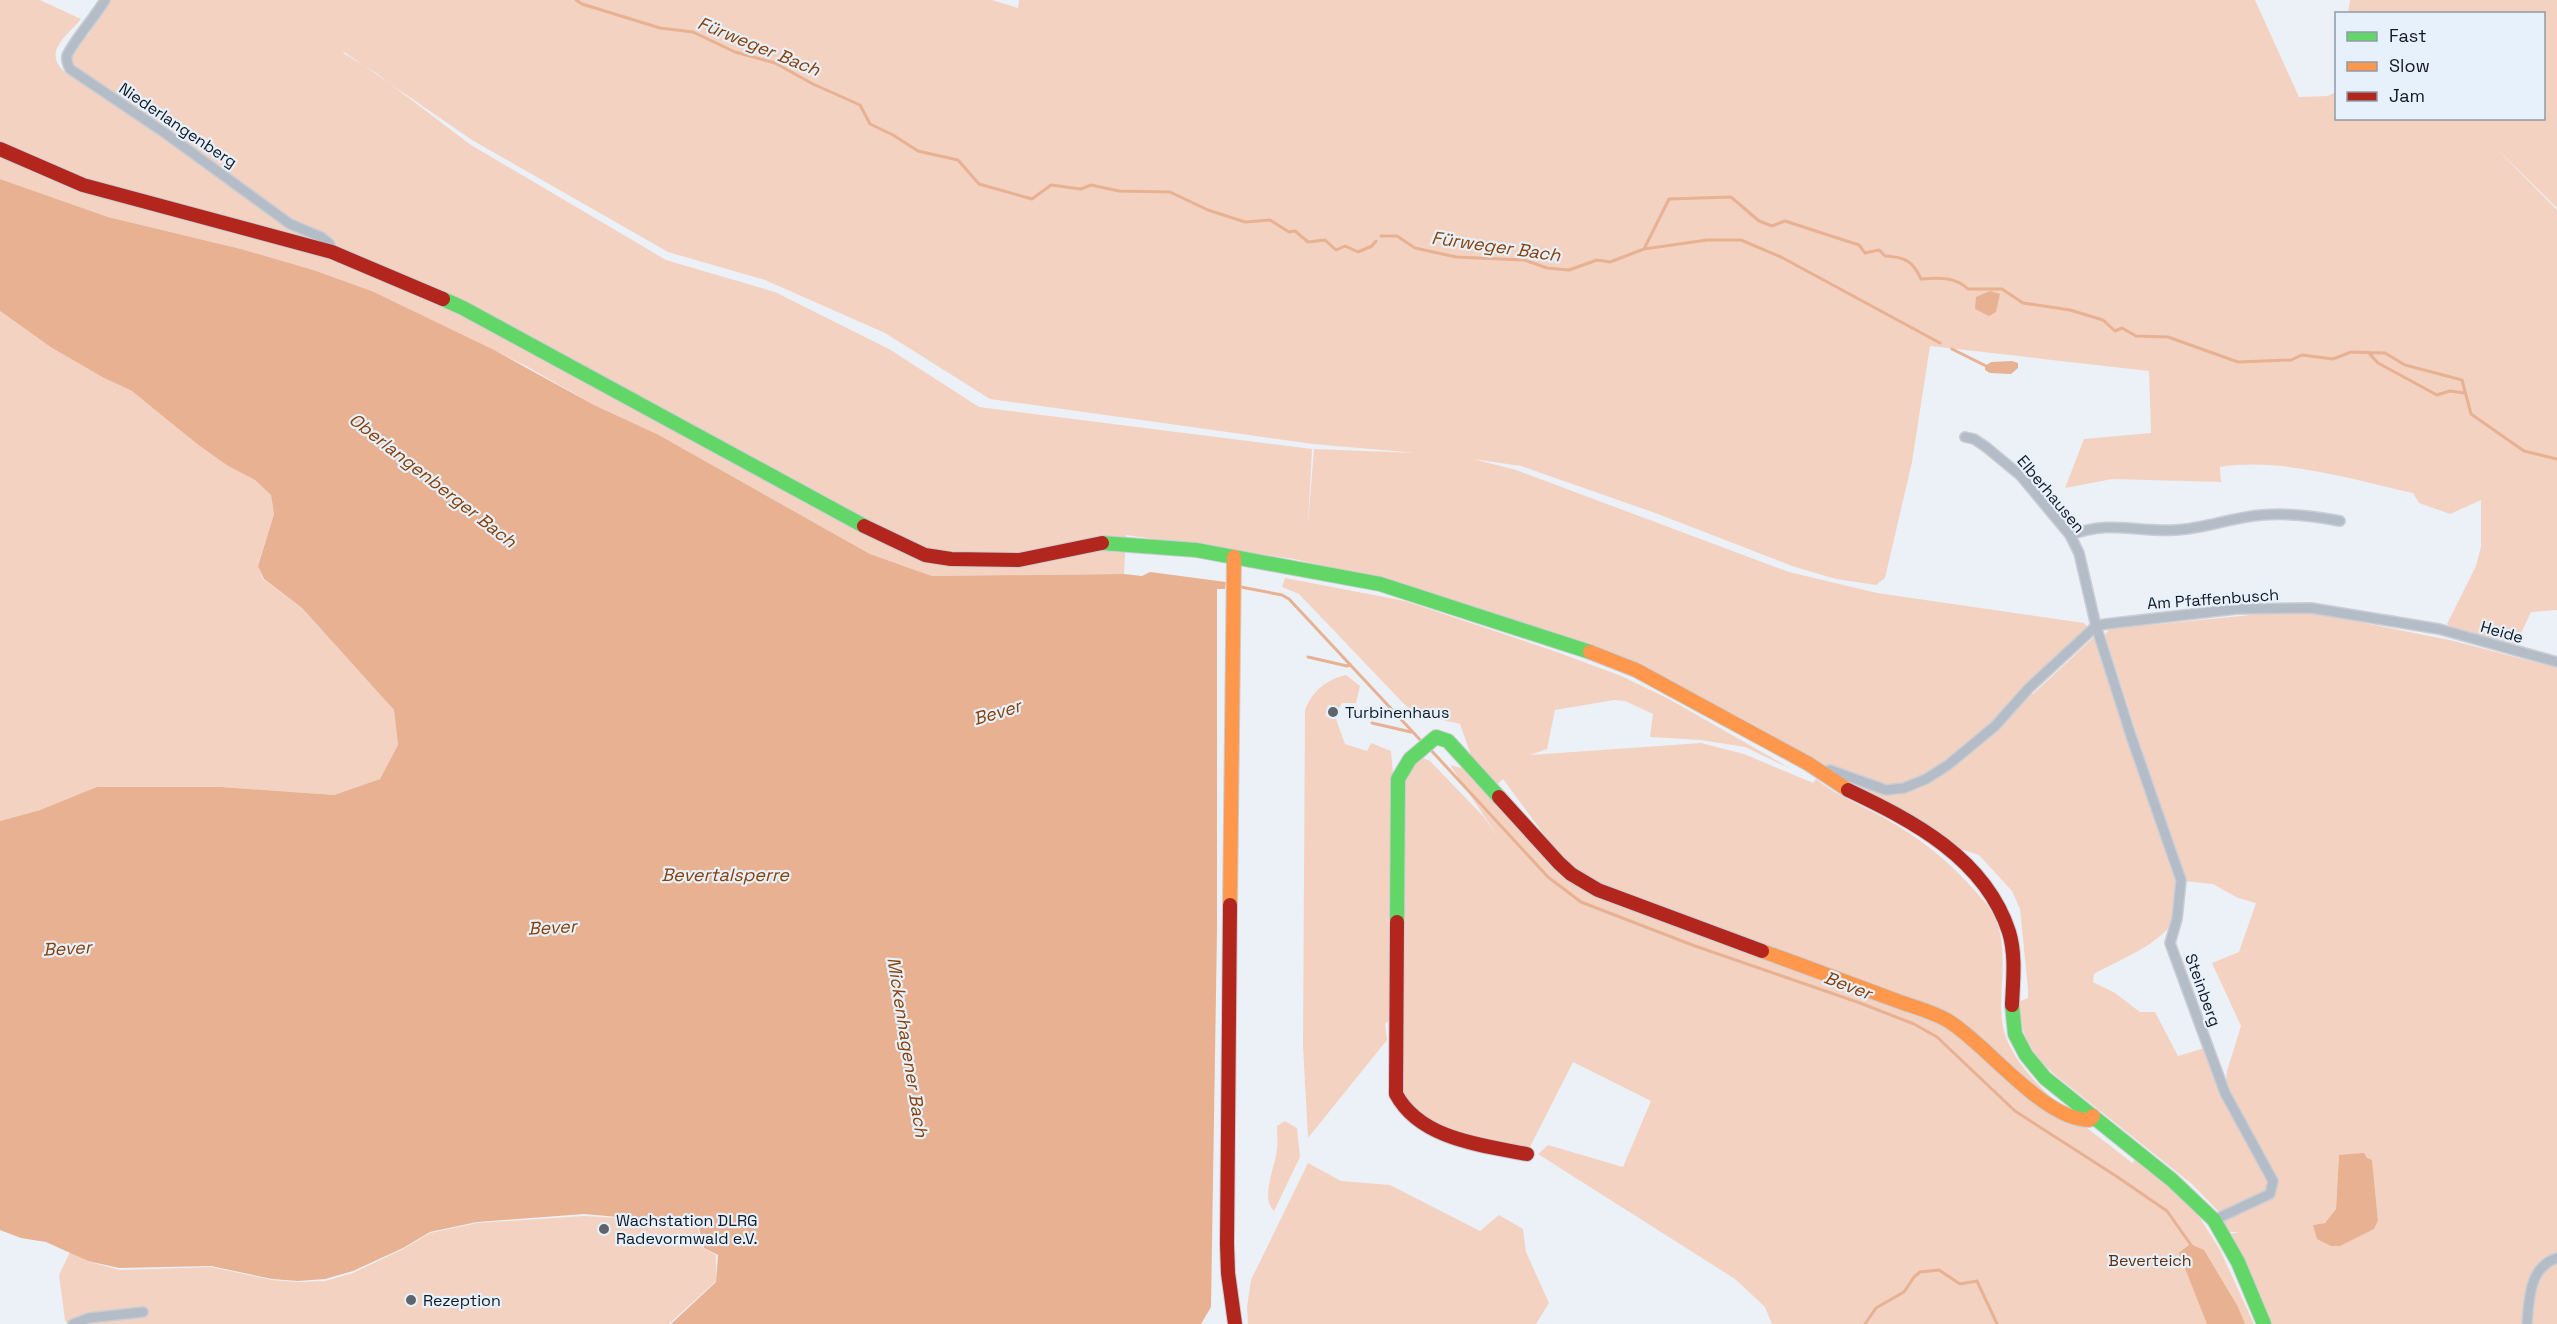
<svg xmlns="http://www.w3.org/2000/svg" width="2557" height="1324" viewBox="0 0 2557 1324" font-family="'Space Grotesk',sans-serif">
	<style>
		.green { fill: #f4d2c1; fill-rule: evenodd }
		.water { fill: #e7b192 }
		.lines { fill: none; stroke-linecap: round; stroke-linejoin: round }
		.stream { stroke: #e7b192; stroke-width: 3 }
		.street-casing { stroke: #caced4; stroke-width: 12 }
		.fast-casing { stroke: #caced4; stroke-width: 16 }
		.slow-casing { stroke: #caced4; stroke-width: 16 }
		.jam-casing { stroke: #caced4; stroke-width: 16 }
		.street { stroke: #b4bdc7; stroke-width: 9 }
		.fast { stroke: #63d668; stroke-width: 14 }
		.slow { stroke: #ff974d; stroke-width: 14 }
		.jam { stroke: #b3261e; stroke-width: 14 }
		.poi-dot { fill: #5e656d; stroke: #e7f1fc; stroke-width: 2 }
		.labels { text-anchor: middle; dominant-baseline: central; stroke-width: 4.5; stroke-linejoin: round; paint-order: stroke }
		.street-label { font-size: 16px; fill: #111923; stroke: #e7f1fc }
		.poi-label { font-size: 16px; fill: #111923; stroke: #e7f1fc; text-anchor: start }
		.park-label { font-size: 16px; fill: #612e0a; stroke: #e7f1fc }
		.water-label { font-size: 18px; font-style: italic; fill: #894009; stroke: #e7f1fc }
	</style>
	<rect width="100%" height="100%" fill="#ecf1f7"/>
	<path class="green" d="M0,0H40L81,19C64,39 41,53 68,75L79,74L74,70L69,59L78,43L88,35L109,0H992L1018,8L1019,0H2255L2299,97L2328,96L2336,92V118H2544V14L2348,13L2350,0H2557V208L2492,144L2557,210V610L2531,612L2515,646L2453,628L2447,624L2476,566L2481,547V500L2450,514L2419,503L2413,493C2354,480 2281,457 2220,467L2221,482L2112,479L2065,488L2084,439L2151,433L2149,371L1930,346L1912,462L1885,578L1876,585L1836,579L1792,566L1658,514L1521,466L1473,459L1516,470L1789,572L1877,593L2084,623L2088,627L2074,644L1947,763L1917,781L1900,786L1886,787L1821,764L1743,719L1616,654L1396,583L1294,559L1126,535L1124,574L932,576L870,554L657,434L594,405L526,366L374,292L241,249L108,217L0,179ZM344,52L472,140L668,252L765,280L885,333L990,399L1313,444L1416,453L1314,449L1308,525L1312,449L979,407L889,349L775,292L666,260L471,145L376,73L343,53Z
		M0,311L52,348L104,378L132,391L228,466L255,480L271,495L274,514L258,565L263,579L302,608L394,710L398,745L380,779L334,795L221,787H98L40,810L0,821Z
		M1285,578L1405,601L1551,650L1619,675L1669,699L1793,770L1745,747L1701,740L1650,737L1653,714L1625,701L1614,700L1555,710L1547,749L1530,755L1701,743L1744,754L1813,783L1816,779C1837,796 1861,805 1884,818C1919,837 1949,861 1976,892C1980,897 1987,903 1990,909C2012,944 1998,984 2002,1021C2008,1076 2092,1130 2132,1163L2135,1160L2190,1202L2220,1250L2254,1324H1772L1765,1307L1735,1279L1538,1154L1548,1145L1623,1167L1651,1101L1573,1062L1529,1149L1444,1130L1426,1121L1402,1100L1400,784L1418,756L1430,761L1483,816L1500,840L1450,765L1477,772L1460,724L1417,714L1404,704L1299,594L1282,587ZM1480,774L1498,784L1503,779L1562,859L1575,870L1600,884L1559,863Z
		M2271,613L2320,614L2454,641L2557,668V1324H2271L2250,1272L2230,1234L2240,1232H2230L2223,1222L2227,1217L2272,1196L2277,1187L2273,1172L2266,1176L2268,1188L2258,1196L2219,1212L2192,1184L2055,1075C2031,1053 2020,1034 2018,1002L2028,998V989L2020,909L2012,891L1979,855L1961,849L1915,817L1844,781L1845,779C1857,784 1871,791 1884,794C1930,803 2001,726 2029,694H2033L2093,638L2098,643L2169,864L2176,865C2199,932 2142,948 2094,974L2093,982L2115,993L2140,1012H2155L2178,1056L2208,1047L2225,1091L2227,1071L2241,1026L2212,963L2239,952L2256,903L2238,898L2213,884L2184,881L2105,635L2109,629ZM2339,1155L2372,1160L2378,1220L2313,1225L2325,1223L2336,1209Z
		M1346,675L1360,686L1356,703H1342L1339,708L1328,705L1325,716L1336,719L1345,744L1367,751L1371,743L1391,751L1393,774L1390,908L1391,1020L1385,1024L1387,1040L1308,1138L1303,1046L1305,710C1313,690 1326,680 1346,675Z
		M1285,1121L1297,1128L1300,1157L1274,1211C1260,1198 1275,1167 1277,1150C1278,1142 1277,1134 1277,1126Z
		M1308,1163L1341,1181L1390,1185L1480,1231L1499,1215L1523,1229L1526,1252L1549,1303L1536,1324H1248L1247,1307L1251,1280Z
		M584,1216L656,1220L697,1225L703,1248L716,1255V1281L669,1324H67L65,1320L59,1275L70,1252L87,1261L120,1270L211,1267L272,1280L298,1282L325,1281L353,1273L403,1249L430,1233L477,1223Z"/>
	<path class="water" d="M0,179L108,217L241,249L313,270L374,292L494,350L594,405L657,434L870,554L932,576L1124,574L1142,576L1150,572L1226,582L1225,589H1217V930L1211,1307L1201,1324H671L716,1282L718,1255L704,1248L698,1224L584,1214L477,1222L430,1232L403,1248L353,1271L325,1279L298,1281L272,1279L211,1266L119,1268L88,1261L46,1242L21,1238L0,1230V821L40,810L97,787H221L334,795L380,779L398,745L394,710L302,608L264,579L258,566L274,514L271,495L255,480L228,466L196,443L132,391L104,378L52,348L0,311Z
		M1990,291L2000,294L1996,312L1989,316L1975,309L1976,297Z
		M2012,361L2018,363V368L2011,374L1990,373L1985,370V366L1991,362Z
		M2364,1153L2367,1158L2372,1160L2378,1220L2374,1229L2340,1246H2331L2317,1239L2313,1225L2325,1223L2336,1209L2339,1155Z
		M2190,1244L2204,1250L2238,1307L2245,1324H2207L2179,1253Z"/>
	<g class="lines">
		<path class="stream" d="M576,0L582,4L660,28L693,32L735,52L775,63L813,84L860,105L870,124L893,135L918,151L958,160L979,184L1032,199L1051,185L1081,189L1091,185L1119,191L1170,192L1208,210L1245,222L1270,220L1289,232L1295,231L1308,242L1325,240L1336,250L1345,246L1358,252L1372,246L1376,241
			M1381,236H1397L1415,248L1456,257L1524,260L1547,268L1569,270L1597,260L1610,262L1644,249L1669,199L1731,197L1759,221L1772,226L1785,221L1859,245L1865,253L1879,250L1885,256C1905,257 1913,261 1921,279C1939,278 1954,276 1968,289H2002L2023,303L2070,310L2103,320L2115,331L2122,328L2136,336L2168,337L2238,362L2291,360L2302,355L2333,359L2351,352L2385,353L2405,365L2462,380L2471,414L2524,451L2557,459
			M1644,249L1707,240H1741L1781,257L1940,343
			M1952,349L1988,367
			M2368,352L2378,363L2437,395L2450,391L2465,393
			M1241,587L1282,595L1289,599L1424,744
			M1308,657L1347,666L1350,664
			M1372,723L1411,732
			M1429,748L1548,877L1581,902L1695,946L1860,1003L1914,1024L1937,1037L2015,1111L2116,1176L2167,1211L2191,1245
			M1865,1324L1876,1308L1904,1292L1914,1277L1920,1272L1939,1270L1960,1284L1977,1281L1997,1324"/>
		<defs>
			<path id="street" d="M105,0C98,13 69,47 67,56C66,61 68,65 70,69L165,133L290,224L321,237L329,243L332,252
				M1965,437L1974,439L1986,447L2021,476L2070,535L2079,553L2096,626L2131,736L2181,880L2177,919L2170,943L2225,1093L2273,1181L2270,1194L2214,1220
				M2070,535C2112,520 2134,532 2175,530C2205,529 2232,517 2262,515C2287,513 2315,516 2340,521
				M1823,774L1830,770L1886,790L1904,788L1926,779L1948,765L1995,726L2029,688L2096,626L2106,624L2236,609L2311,608L2439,629L2557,662
				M73,1324L89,1318L143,1312
				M2527,1324C2529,1299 2529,1267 2557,1258"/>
			<path id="fast" d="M443,299L463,308L864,526
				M1102,543L1196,550L1380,584L1590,652
				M1397,922L1398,779L1410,759L1436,737L1448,741L1499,797
				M2012,1005L2015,1034L2026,1055L2045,1078L2172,1180L2214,1220L2238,1262L2264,1324"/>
			<path id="slow" d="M1590,652L1636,670L1809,764L1848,790
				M1230,905L1234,557
				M1762,951C1807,967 1851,984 1895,1000C1913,1007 1935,1012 1950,1022C1988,1046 2044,1120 2089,1120L2093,1116"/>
			<path id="jam" d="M0,149L83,185L332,252L443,299
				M864,526L925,555L951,559L1019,560L1102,543
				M1848,790C1913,821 1985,858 2009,932C2016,955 2013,981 2012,1005
				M1499,797L1559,863L1571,874L1598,890L1762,951
				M1230,905L1227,1244L1228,1273L1235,1324
				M1397,922L1396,1094C1420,1139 1481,1145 1527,1154"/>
		</defs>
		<use href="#street" class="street-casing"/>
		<use href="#fast" class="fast-casing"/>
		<use href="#slow" class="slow-casing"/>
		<use href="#jam" class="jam-casing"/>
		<use href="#street" class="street"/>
		<use href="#fast" class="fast"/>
		<use href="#slow" class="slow"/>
		<use href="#jam" class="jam"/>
	</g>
	<g class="poi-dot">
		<circle cx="1333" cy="712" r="6"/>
		<circle cx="604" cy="1229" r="6"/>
		<circle cx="411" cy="1300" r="6"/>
	</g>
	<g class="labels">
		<g class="street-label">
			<text transform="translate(178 125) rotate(34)">Niederlangenberg</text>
			<text transform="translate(2051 494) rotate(50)">Elberhausen</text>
			<text transform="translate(2213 599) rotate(-4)">Am Pfaffenbusch</text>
			<text transform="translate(2502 632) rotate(16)">Heide</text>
			<text transform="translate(2203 990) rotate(70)">Steinberg</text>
		</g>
		<g class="poi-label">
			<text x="1345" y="712">Turbinenhaus</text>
			<text x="616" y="1220">Wachstation DLRG<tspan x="616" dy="18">Radevormwald e.V.</tspan></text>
			<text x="423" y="1300">Rezeption</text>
		</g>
		<g class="park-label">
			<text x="2150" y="1260">Beverteich</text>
		</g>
		<g class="water-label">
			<text transform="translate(759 46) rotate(22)">Fürweger Bach</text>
			<text transform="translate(1496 246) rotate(8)">Fürweger Bach</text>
			<text transform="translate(433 480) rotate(38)">Oberlangenberger Bach</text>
			<text transform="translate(997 712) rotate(-17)">Bever</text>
			<text x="725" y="874">Bevertalsperre</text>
			<text transform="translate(552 927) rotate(-3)">Bever</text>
			<text transform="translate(67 948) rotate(-3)">Bever</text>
			<text transform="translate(1848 985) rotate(21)">Bever</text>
			<text transform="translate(908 1047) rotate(81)">Mickenhagener Bach</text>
		</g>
	</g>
	<rect x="2335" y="12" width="210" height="108" fill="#e7f1fc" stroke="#919ba5" stroke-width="1.5"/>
	<rect x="2347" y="32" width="30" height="9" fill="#63d668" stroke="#919ba5" stroke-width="1.5"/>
	<text x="2389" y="42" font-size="18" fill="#111923">Fast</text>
	<rect x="2347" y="62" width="30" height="9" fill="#ff974d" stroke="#919ba5" stroke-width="1.5"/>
	<text x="2389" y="72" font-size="18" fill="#111923">Slow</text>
	<rect x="2347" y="92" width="30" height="9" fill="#b3261e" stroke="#919ba5" stroke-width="1.5"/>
	<text x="2389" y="102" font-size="18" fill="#111923">Jam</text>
</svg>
